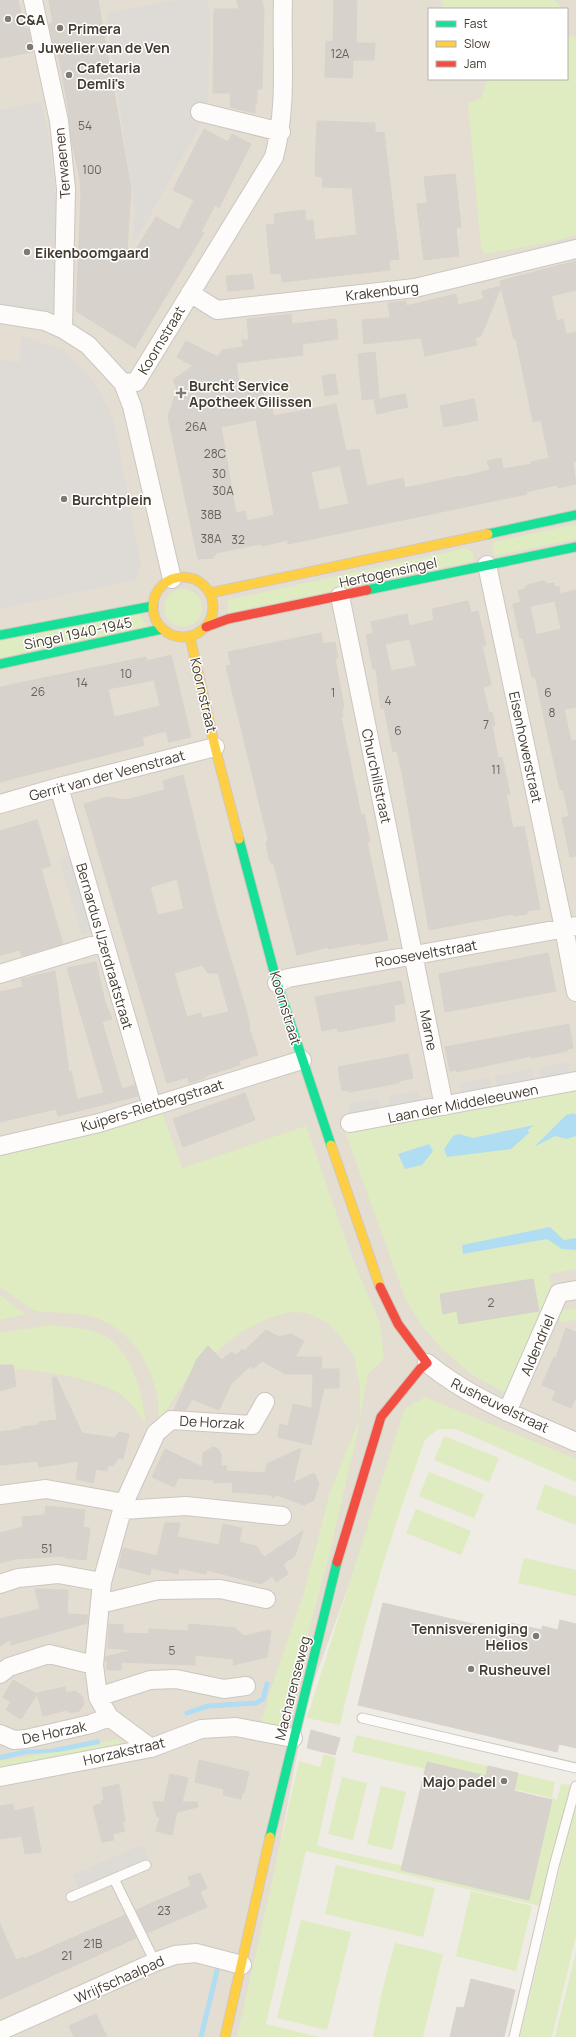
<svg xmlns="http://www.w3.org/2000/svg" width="576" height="2037" viewBox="0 0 576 2037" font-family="Manrope,sans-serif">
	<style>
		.residential { fill: #e4ddd1; fill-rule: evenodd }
		.green { fill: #dfecc1 }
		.parking { fill: #dedad6 }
		.water { fill: #b0ddf2 }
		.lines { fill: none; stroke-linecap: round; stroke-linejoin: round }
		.stream { stroke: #b0ddf2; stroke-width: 5 }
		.building { fill: #d7d2cc; stroke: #d7d2cb; fill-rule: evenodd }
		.lane-casing { stroke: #cbc7c1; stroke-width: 11 }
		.street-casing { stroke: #cbc7c1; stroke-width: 20 }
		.fast-casing { stroke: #d0c9bc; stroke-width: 11 }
		.slow-casing { stroke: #d0c9bc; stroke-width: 11 }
		.jam-casing { stroke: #d0c9bc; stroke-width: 11 }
		.lane { stroke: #fdfcfb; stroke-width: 9 }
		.street { stroke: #fdfcfb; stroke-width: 18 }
		.fast { stroke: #16e098; stroke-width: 9 }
		.slow { stroke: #ffcf43; stroke-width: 9 }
		.jam { stroke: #f24e42; stroke-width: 9 }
		.poi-dot { fill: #807970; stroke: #fff; stroke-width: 1.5 }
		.labels { text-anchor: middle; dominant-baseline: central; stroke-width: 3; stroke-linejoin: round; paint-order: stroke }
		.number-label { font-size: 12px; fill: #6a6259 }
		.poi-label { font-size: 14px; font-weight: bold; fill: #443b31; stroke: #fff; text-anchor: start }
		.street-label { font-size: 14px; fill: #443b31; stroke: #fff }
	</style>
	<rect width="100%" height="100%" fill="#efebe5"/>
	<path class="residential" d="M0,0H576V1464L415,1402L308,1698L243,2037H0ZM429,9H567V79H429Z"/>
	<path class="green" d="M441,0H554L564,9H444Z
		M574,35L576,39V235L552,242L484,254L481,248L468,103L481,99L487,79H567V38Z
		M576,524V539L494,556L493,548L494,542Z
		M466,548L473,552L474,561L228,613V600Z
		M164 608a19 19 0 1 1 38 0a19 19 0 1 1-38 0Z
		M139,613L148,627L0,659V639Z
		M576,1088V1269L549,1274L551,1286L506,1393L471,1374L442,1349L422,1326L405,1298L345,1131Z
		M161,1110L182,1168L306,1126L351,1255L380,1324L384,1359L368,1374L357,1434L329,1556L283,1726L261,1723L271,1689L305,1589L330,1492L360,1418V1387L354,1356L343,1340L328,1323L308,1313L289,1312L269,1318L241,1332L191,1372L158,1423C158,1416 159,1406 158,1399C151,1362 128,1325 89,1316C73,1312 54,1313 37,1311L30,1308L0,1287V1155Z
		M0,1295L25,1314L0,1320Z
		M576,1308V1320L560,1322V1311Z
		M51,1325C66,1327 90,1328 103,1335C132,1350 142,1393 146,1423C139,1414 132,1404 124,1397C105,1379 26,1367 0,1369V1333Z
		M425,1397L576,1459V1482L456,1429H438L425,1440C391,1533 362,1628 340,1725L307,1718L404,1410Z
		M444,1436L499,1458L489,1482L434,1460Z
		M429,1472L484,1494L474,1518L419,1496Z
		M545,1484L576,1497V1525L536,1509Z
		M416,1509L471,1531L461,1555L406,1533Z
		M524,1558L576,1570V1596L518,1583Z
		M356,1735L555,1782L552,1798L557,1800L561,1784L571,1785L540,1906L306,1851L266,2024L318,2037H237L299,1761L320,1767L324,1754L336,1758L317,1846L530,1895L551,1798L352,1752Z
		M117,1739L130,1750L0,1781V1761L74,1749Z
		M342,1777L367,1783L353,1840L328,1834Z
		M381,1786L406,1792L392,1850L367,1844Z
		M576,1800V1936L552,2037H520Z
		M336,1865L435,1888L423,1937L325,1914Z
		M471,1891L532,1906L516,1971L456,1956Z
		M301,1920L351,1932L327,2030L277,2018Z
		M395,1943L443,1954L423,2037H373L382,1991Z
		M576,1951V2037H555Z"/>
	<path class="parking" d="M178,0H206L210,9L208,107L205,116L136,241H133L135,210L106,13Z
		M40,102L48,133L56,200L53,311L0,305V110Z
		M21,336L63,350L91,378L108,407L114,424L141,566L135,580L130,581L0,609V360L20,362Z
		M71,855L94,931L82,935L59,859Z
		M568,1062L570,1074L540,1079L538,1068Z
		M532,1069L534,1081L497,1088L495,1076Z
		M490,1077L492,1088L462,1094L460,1083Z
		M418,1091L420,1103L390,1107L388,1096Z
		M378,1098L380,1110L350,1115L348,1104Z
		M143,1844L149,1858L79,1889L72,1875Z"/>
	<path class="water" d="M574,1113L576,1115V1136L567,1139L555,1136L534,1147L566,1115Z
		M534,1125L528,1130L529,1133L511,1149L447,1157L444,1149L453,1136L459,1134L473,1138Z
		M429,1144L433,1151L422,1165L405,1169L398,1154Z
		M550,1227L564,1240L576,1238V1250L562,1249L547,1239L463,1254L462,1245Z
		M99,1739L100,1744L59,1752L27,1754L0,1760V1755L23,1750L50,1749Z"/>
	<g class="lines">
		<path class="stream" d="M187,1713L208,1706L256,1703L263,1699L267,1684
			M201,2037L217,1971"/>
	</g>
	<path class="building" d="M0,0H18L24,28H28L33,52L0,58Z
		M49,0H98L131,189L126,265L156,217L179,230L194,200L173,190L204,129L228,142L232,134L251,144L219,208L215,205L201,232L204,233L135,348L76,311L81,196L80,178L71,139L68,107L59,58L54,48L49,24L53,23Z
		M237,0H262L264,10L262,89H257V103H255V113L230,107L231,93H213L214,9H239Z
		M334,0H357L356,43H375L374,60H353L352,78L325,77L326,41L333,42Z
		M317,121L375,123V133L384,132L399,259L389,260L390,270L282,282L281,273L271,274L266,225L275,224L274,214L305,210L306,221L313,220L315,240L357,235L352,188L322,187L323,177L315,176Z
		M455,174L461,227L456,228L459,256L424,260L417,204L427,203L424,177Z
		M576,261V290L551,296L557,321L563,319L566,334L576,332V461L573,462L576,484L558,488L557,485L526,492L527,494L288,544V540L262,546L261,544L216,553V555L213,556L214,558L198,559L168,417L177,389L173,380L193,366L177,357L186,341L218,357L222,350L243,347L242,340H249L247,319L291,314L292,324L336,319L338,339L302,344L303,355L236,363L240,390L262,386L266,409L272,408L274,416L336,404L346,451L359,449L367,486L403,478L405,488L462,476V477L490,470L487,461L501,458L503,469L532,464L531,462L549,458L541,420L533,422L516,339H514L501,287L481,336L475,338L477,345L425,356L421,338L364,344L362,320L390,318L388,303L406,301V306L456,294L458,305L484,299L482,291L501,286L500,281ZM256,420L274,515L247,521L245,511L236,513L221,427ZM340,466L349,504L319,510L311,472Z
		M252,274L254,289L228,291L226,276Z
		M375,352L379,398L362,400L358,354Z
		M335,374L338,394L325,396L322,376Z
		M405,394L408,407L377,414L374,400Z
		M474,399L478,420L444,427L440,406Z
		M544,581L548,584L554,583L555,587L559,586L560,594L576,590V707L564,709L571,741L576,740V856L570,857L562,818L569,816L563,789L560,790L535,676L532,677L523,638H520L513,604L521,602L518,591L524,589L527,585ZM555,601L561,629L536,635L530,606Z
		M468,601L471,613L478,611L486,645L482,646L491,685L483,687L489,713L492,712L495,725L492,726L498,758L502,757L510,794H506L513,828L524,826L540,909L527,911V914L514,916L513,914L429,930L403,778L397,751L393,752L384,708L381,709L376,669H373L366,635L373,633L371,622L407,614L409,626L434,620L432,609ZM410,639L416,666L391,671L385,644Z
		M321,633L323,644L335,642L338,658H335L344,708L342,709L343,717H341L361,815L364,814L370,841L367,842L388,940L361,945L360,943L329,949L328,947L297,955L274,865L270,862L266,844L268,839L226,666L231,665L228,652Z
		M171,655L191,737L169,742L166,731L142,737L144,745L0,782V687L146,657L147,661ZM154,680L160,706L114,717L108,689Z
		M183,775L216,910L246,1010L250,1026L249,1027L258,1055L239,1061L240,1065L205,1076V1078L189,1083L188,1077L167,1083L84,804L108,797L126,800L165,790L163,781ZM177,879L184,909L158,915L150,887ZM202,965L208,973H218L229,1012L202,1018L201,1013L187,1017L174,973Z
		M37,820L51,866L41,869L63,944L22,956L20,950L0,955V831Z
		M548,953L556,991L445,1012L439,974Z
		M96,962L105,1002L112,1019L102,1022L122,1089L135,1085L138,1096L58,1116L56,1109L0,1122V992L23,987L21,979L55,971L69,1072L71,1071L77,1099L104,1093L67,968Z
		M401,981L405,1003L394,1005L395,1021L338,1032L337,1028L322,1031L315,997Z
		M569,1024L573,1048L567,1049V1051L531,1058V1056L457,1072L456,1070L450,1071L445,1047Z
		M408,1054L413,1078L399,1081V1083L349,1092V1090L342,1091L338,1067Z
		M245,1093L255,1120L183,1147L173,1119Z
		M533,1279L539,1311L459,1324L457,1311L443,1314L440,1294Z
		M566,1328L576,1332V1397L571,1408L552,1400L556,1391L542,1385L554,1357L556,1358Z
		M266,1330L279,1337L291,1334L304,1341L295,1357H322L321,1369H339V1388H324L311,1445L278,1437L280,1424L288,1426L293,1404L312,1408L313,1374H285L262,1361L253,1369L250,1366L231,1384L219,1410L192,1399L186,1410H174L197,1359L208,1346L222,1360L231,1352L236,1355L242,1349L244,1351Z
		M0,1365H13L16,1386L0,1391Z
		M56,1377L82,1433L115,1438L119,1432L129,1434L123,1459L118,1458L113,1466L108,1465L107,1471L96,1469L93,1483L76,1479L79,1461L39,1467L38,1461L0,1465V1432L21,1429V1427L39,1425V1422L57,1420L52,1378Z
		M213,1447L218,1449L221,1454V1466H227L226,1471L265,1473L267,1464L301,1448L293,1483L314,1473L319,1483L314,1500L304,1505L277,1495L273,1498L271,1495L232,1492L233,1482L214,1483V1480L178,1478L174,1487L152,1477L165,1449L202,1467L203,1453Z
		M46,1506L85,1510L83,1527L90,1528L86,1560L65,1558L66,1556L15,1559L0,1563V1533L23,1527L22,1517L45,1515Z
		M165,1523H180L177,1537L219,1545L223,1524L242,1528L239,1542L256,1546L264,1557L303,1531L295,1556L283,1564L288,1574L276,1582L272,1576L261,1584L207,1570L206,1574L179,1568L178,1574L151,1568L150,1575L119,1567L123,1548L157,1556Z
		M35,1589L68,1590L67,1614L88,1615L87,1623L11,1645L10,1640L0,1646V1619L40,1609Z
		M383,1603L507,1632L510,1623L542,1630V1626L558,1630L560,1620L576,1624V1748L559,1744L557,1752L358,1705Z
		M109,1624L123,1625V1633L149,1634V1629L188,1631L189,1624L235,1628L244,1636L271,1630L267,1657L233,1665L234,1659L195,1655V1665L121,1662V1670H107V1661H105V1657L133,1650L108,1648Z
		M13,1680L37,1694L21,1719L6,1710L11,1702L3,1697Z
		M65,1687L66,1693L75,1691L82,1696L84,1704L79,1711L71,1713L66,1710L43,1716L37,1693Z
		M311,1730L340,1738L335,1755L307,1748Z
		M199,1760L249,1772L244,1793H242L241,1799L223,1795L224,1789L195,1782Z
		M427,1762L486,1776L488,1766L518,1773L514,1791L552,1800L529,1900L401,1870Z
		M170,1774L188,1778L182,1802H197L198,1807L177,1812L172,1835L156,1831L160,1817H157L153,1802H164Z
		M119,1784L125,1822H122L125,1831L113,1834L114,1840L102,1842L93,1806L101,1804V1801L104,1800L102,1788Z
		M13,1804L14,1811L33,1807L41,1852L25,1854L22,1836L0,1839V1806Z
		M200,1873L207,1888L200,1892L207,1907L147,1933L136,1910L191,1886L188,1877Z
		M125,1915L136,1938L0,1999V1924L16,1960L23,1957L24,1959Z
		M471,1979L515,1990L504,2037H450L457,2007L464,2008Z
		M96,2014L107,2037H74L69,2026Z"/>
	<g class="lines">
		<defs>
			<path id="lane" d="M362,1718L576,1768
				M114,1879L155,1962
				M71,1897L146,1865
				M514,2037L554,1866L576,1786"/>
			<path id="street" d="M33,0L59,121L66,189L63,329
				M200,112L281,132
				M190,293L217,310L415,288L576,249
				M0,314L45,321L63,329L88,345L123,383L132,406L172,579
				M123,383L136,382L274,157C288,104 281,54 283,0
				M487,565L564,928L576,992
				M340,596L444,1106
				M59,787L152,1106
				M0,804L59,787L215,747
				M0,974L104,942
				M277,983L288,978L576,926
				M350,1123L576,1081
				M0,1146L99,1123L302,1060
				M427,1363C471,1399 524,1419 576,1442
				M507,1412L559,1293L576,1290
				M0,1495L46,1489L124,1503
				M122,1510L186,1506L282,1516
				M0,1584L18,1578L58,1574L102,1582
				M100,1604L158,1590L220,1589L266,1599
				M0,1674L9,1667L49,1654L94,1665
				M98,1697L150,1680L176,1679L224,1689L246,1686
				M109,1717L151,1748
				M0,1734L14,1740L26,1739L91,1724L109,1717L98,1697L94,1665L102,1582L124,1503L156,1433L171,1420L252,1425L265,1402
				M0,1777L151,1748L201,1729L236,1727L293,1738
				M0,2031L155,1962L175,1955L196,1953L242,1965"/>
			<path id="fast" d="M488,534L576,515
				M367,590L576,547
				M0,635L153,606
				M0,664L162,629
				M239,839L277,983L331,1145
				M270,1837L337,1562"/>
			<path id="slow" d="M153 607a30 30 0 1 1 60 0a30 30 0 1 1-60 0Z
				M210,593L488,534
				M190,637L215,747L239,839
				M331,1145L380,1287
				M225,2037L270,1837"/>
			<path id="jam" d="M206,627L228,619L367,590
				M337,1562L381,1417L420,1369L427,1363L398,1324L380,1287"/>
		</defs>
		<use href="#lane" class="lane-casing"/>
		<use href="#street" class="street-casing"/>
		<use href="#fast" class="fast-casing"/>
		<use href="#slow" class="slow-casing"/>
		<use href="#jam" class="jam-casing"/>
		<use href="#lane" class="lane"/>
		<use href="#street" class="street"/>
		<use href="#fast" class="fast"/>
		<use href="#slow" class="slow"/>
		<use href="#jam" class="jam"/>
	</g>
	<g class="poi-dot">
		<circle cx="8" cy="19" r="4"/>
		<circle cx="60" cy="28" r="4"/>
		<circle cx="30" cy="47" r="4"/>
		<circle cx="69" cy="75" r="4"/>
		<circle cx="27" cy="252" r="4"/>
		<path d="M179 387h4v4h4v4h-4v4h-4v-4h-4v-4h4z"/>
		<circle cx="64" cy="499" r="4"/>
		<circle cx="536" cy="1636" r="4"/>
		<circle cx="471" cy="1669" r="4"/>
		<circle cx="504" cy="1781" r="4"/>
	</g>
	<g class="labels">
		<g class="number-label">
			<text x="340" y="53">12A</text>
			<text x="85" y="125">54</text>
			<text x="92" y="169">100</text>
			<text x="196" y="426">26A</text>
			<text x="215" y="453">28C</text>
			<text x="219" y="473">30</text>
			<text x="223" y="490">30A</text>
			<text x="211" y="514">38B</text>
			<text x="211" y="538">38A</text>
			<text x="238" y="539">32</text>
			<text x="126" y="673">10</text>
			<text x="82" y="682">14</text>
			<text x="38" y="691">26</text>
			<text x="333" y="692">1</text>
			<text x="548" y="692">6</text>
			<text x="388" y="700">4</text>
			<text x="552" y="712">8</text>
			<text x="486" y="724">7</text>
			<text x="398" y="730">6</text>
			<text x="496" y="769">11</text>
			<text x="491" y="1302">2</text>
			<text x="47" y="1548">51</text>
			<text x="172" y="1650">5</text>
			<text x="164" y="1910">23</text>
			<text x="93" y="1943">21B</text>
			<text x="67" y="1955">21</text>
		</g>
		<g class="poi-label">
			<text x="16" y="19">C&amp;A</text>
			<text x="68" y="28">Primera</text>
			<text x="38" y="47">Juwelier van de Ven</text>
			<text x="77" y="67">Cafetaria<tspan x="77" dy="16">Demli's</tspan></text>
			<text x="35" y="252">Eikenboomgaard</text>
			<text x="189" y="385">Burcht Service<tspan x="189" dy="16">Apotheek Gilissen</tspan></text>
			<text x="72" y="499">Burchtplein</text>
			<text x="528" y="1628" text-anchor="end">Tennisvereniging<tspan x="528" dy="16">Helios</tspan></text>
			<text x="479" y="1669">Rusheuvel</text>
			<text x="496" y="1781" text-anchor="end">Majo padel</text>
		</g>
		<g class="street-label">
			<text transform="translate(62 163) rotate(-95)">Terwaenen</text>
			<text transform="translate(382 291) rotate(-7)">Krakenburg</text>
			<text transform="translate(161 340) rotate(-59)">Koornstraat</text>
			<text transform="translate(388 572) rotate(-12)">Hertogensingel</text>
			<text transform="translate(78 633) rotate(-12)">Singel 1940-1945</text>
			<text transform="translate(204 695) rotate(77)">Koornstraat</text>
			<text transform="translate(526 747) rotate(78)">Eisenhowerstraat</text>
			<text transform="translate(107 775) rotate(-15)">Gerrit van der Veenstraat</text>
			<text transform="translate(377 776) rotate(78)">Churchillstraat</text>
			<text transform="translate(105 946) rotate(74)">Bernardus IJzerdraatstraat</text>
			<text transform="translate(426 953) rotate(-10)">Rooseveltstraat</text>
			<text transform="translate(286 1008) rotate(73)">Koornstraat</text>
			<text transform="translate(429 1030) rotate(79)">Marne</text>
			<text transform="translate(463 1103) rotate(-11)">Laan der Middeleeuwen</text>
			<text transform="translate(152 1105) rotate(-17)">Kuipers-Rietbergstraat</text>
			<text transform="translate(537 1345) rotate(-67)">Aldendriel</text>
			<text transform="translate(500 1405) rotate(26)">Rusheuvelstraat</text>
			<text transform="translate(212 1422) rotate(3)">De Horzak</text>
			<text transform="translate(292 1688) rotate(-76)">Macharenseweg</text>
			<text transform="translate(54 1732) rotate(-12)">De Horzak</text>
			<text transform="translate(124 1751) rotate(-13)">Horzakstraat</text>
			<text transform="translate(119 1979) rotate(-24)">Wrijfschaalpad</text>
		</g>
	</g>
	<rect x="428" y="8" width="140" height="72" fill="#ffffff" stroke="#b4b1ad"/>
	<rect x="436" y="21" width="20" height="6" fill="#16e098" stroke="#b4b1ad"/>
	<text x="464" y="28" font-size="12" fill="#443b31">Fast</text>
	<rect x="436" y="41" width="20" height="6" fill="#ffcf43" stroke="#b4b1ad"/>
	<text x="464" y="48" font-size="12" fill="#443b31">Slow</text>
	<rect x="436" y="61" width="20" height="6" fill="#f24e42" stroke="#b4b1ad"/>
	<text x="464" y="68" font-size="12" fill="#443b31">Jam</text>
</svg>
